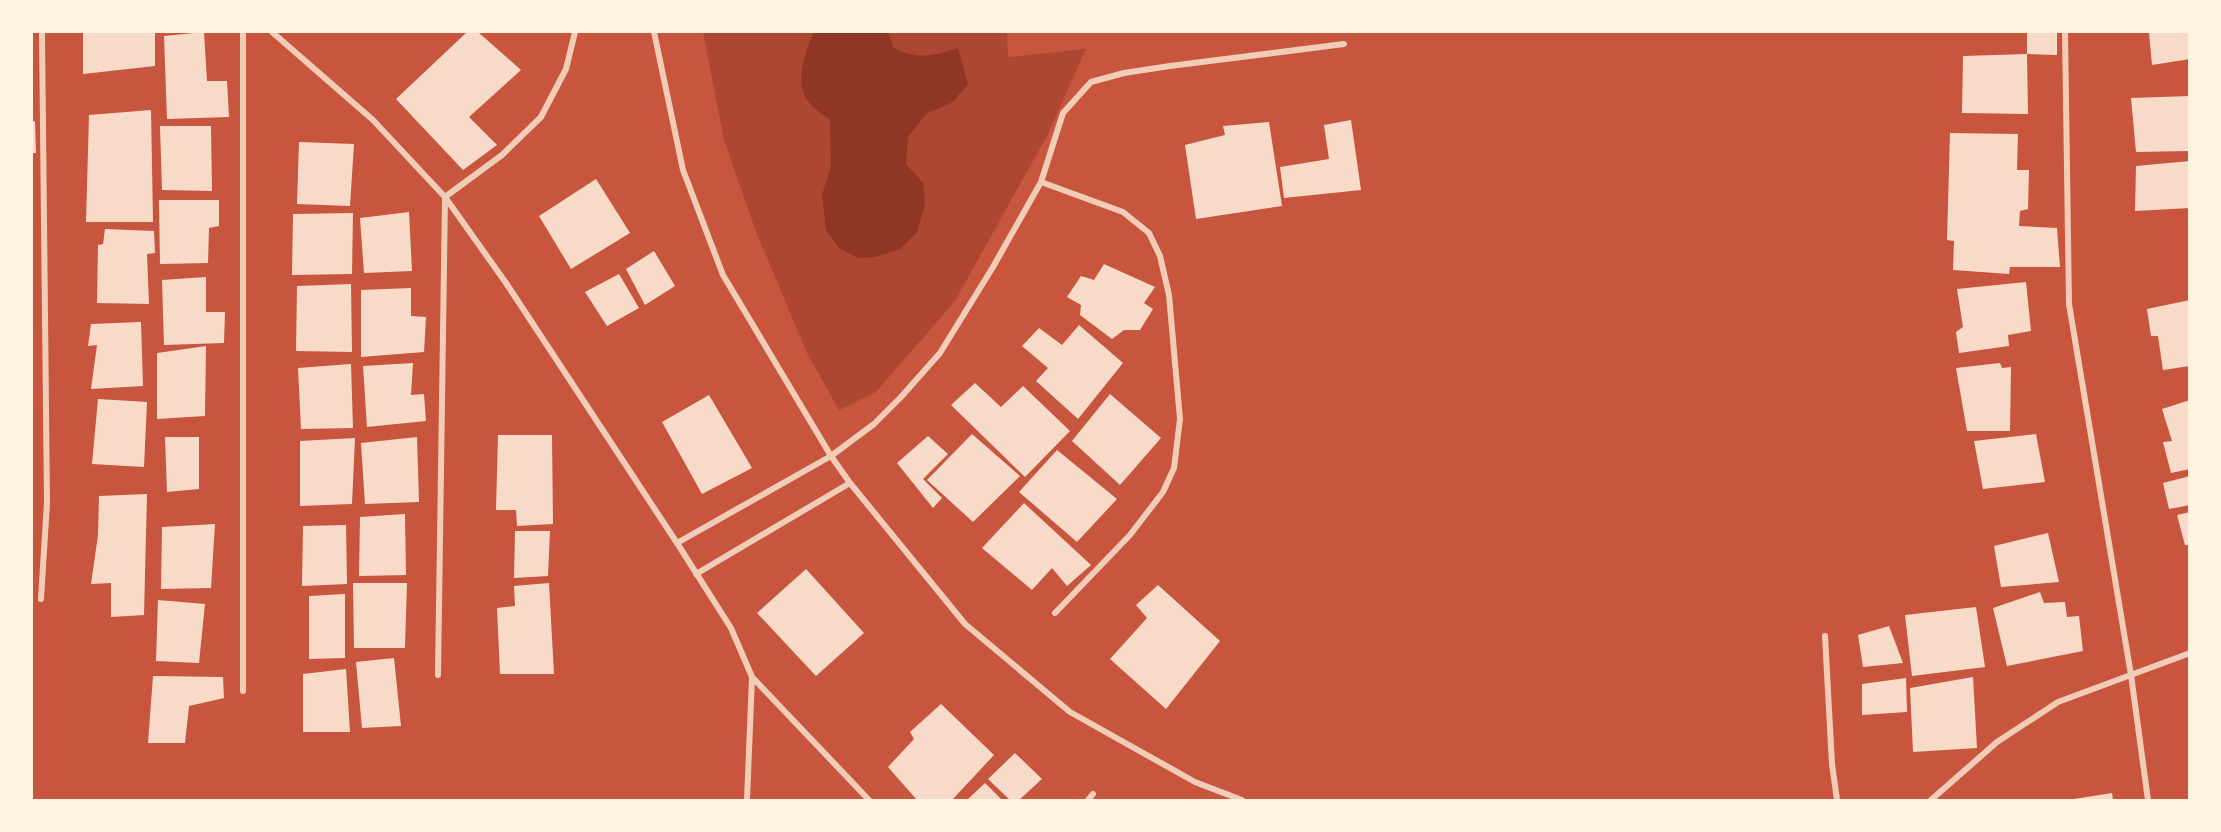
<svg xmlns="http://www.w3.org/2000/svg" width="2221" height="832" viewBox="0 0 2221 832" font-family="'Work Sans',sans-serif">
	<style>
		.green { fill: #ae4732 }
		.water { fill: #8f3625 }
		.building { fill: #f7dbc8 }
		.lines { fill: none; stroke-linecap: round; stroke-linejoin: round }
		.minor { stroke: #f1ccb7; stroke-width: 6 }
	</style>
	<rect width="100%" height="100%" fill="#c8553d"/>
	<path class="green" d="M703,32H1007L1008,57L1086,49L1048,134L955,301L876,392L839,410L807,353L755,229L724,140Z"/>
	<path class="water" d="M814,32H888L894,48C917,60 933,56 958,48L968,84L953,102L926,114L908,137L906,164L923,183L925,204L917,232L900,249L875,257L858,258L839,248L826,230L822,195L831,166L830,120C824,115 817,111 811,105C792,85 805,53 814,32Z"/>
	<path class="building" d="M83,32H155V66L83,74Z
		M204,32L207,81H227L229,117L167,119L164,36Z
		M467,32H478L521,70L469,117L497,145L463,170L396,99Z
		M2027,32H2057V55L2027,54Z
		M2149,32H2190V59L2152,65Z
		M2027,54L2028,114L1962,113L1963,56Z
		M2190,96V151L2136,152L2131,98Z
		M151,110L153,222H86L89,115Z
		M1351,120L1361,190L1284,198L1280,167L1329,159L1324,125Z
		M35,121L36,153H32V122Z
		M1269,122L1282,206L1196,219L1185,145L1225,135L1223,126Z
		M160,126H211L212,191L162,190Z
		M1950,133L2018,134L2017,170H2029L2028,209L2020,211L2019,226L2057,228L2060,267H2010L2009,274L1953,270L1954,241L1947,240Z
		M299,142L354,144L350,206L297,204Z
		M2190,161V208L2135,211L2136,166Z
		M596,179L630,233L571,269L539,216Z
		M159,200H219V226L209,228L208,263L160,264Z
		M409,212L412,271L364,273L360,218Z
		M353,213L352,274L292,275L293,214Z
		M105,229L154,231L155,253L147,254L149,304L97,303L98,245L103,244Z
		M654,251L675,286L645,305L626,269Z
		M1104,264L1155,287L1144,303L1153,309L1140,330H1124L1112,339L1080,315L1081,305L1067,297L1081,276L1094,280Z
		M619,274L639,308L607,326L585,292Z
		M206,277V312H225L224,343L164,345L162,280Z
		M2026,282L2031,331L2008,335L2009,346L1959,353L1956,332L1963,327L1957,289Z
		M351,284L352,352L296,351L297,286Z
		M411,288V316L426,317L424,352L361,357V290Z
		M2190,300V366L2163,370L2158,336H2151L2147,309Z
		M141,322L143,386L91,389L97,345L88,346L91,324Z
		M1079,325L1123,363L1078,419L1036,381L1048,368L1022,346L1039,328L1062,345Z
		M206,346L205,416L157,419V353Z
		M413,363L411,395L424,394L426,421L367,427L363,366Z
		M2000,363L2002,368L2011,367L2010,431H1967L1956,368Z
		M351,364L353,428L301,429L298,368Z
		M975,383L1001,407L1023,386L1070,431L1025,477L951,405Z
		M1110,394L1161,438L1120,485L1072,441Z
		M709,395L752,468L702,494L662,422Z
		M98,399L147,402L144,467L92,464Z
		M2190,400V469L2171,473L2163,442L2172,441L2162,409Z
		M972,434L1020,476L973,522L927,480Z
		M2036,434L2045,482L1983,489L1974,441Z
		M498,435H552L553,524L517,526L516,510H496Z
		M928,436L948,454L923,479L942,498L933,508L897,463Z
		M165,437H199V489L167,492Z
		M417,437L419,502L365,504L361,443Z
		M355,438L352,504L300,506V441Z
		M1057,450L1117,499L1077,542L1019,492Z
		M2190,476V505L2169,509L2163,483Z
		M147,494L144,615L111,617V583L91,584L98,535L99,496Z
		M1024,503L1091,565L1067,586L1052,568L1032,590L982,548Z
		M2190,512V545H2185L2177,515Z
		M405,514L406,575L359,576L360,517Z
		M215,524L211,588L161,589L162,527Z
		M346,525L347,584L302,586L303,526Z
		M515,531H550L548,576L514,578Z
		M2048,533L2059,582L2001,587L1994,546Z
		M806,569L864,633L816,676L757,613Z
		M353,583H407L405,648H354Z
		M549,583L554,674H500L497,608L515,606L514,586Z
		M1158,585L1220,641L1166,709L1110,659L1147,618L1136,605Z
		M2040,592L2044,603L2065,602L2067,617L2079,616L2083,651L2007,666L1993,608Z
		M345,594V658L309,659V596Z
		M158,600L205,604L199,663L156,661Z
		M1976,607L1985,667L1912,676L1905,615Z
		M1889,626L1903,663L1863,667L1858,635Z
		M394,658L401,726L362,728L356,662Z
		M346,669L350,732H303V674Z
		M153,676L223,677L224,698L189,706L185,743H148Z
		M1973,677L1977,748L1913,752L1910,688Z
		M1906,678L1907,712L1862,715V684Z
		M941,704L994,755L952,800H917L888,767L914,739L910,732Z
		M1015,753L1042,779L1019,800H1010L988,779Z
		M985,783L1002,800H967Z
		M2112,793L2113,800H2074V799Z"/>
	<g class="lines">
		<path class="minor" d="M243,32V691
			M272,32L373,120L445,197L506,283L677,543L731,628L752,677L869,800
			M654,32L683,170L723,275L831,456L850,483L965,624L1070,712L1195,782L1242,800
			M2065,32L2069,304L2131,675L2148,800
			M1041,182L1123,212L1149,233L1160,256L1169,295L1180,419L1174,468L1163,492L1130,535L1055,613
			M677,543L831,456L874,424L901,397L940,353L993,267L1041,182L1063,113L1091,82L1124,73L1170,66L1344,44
			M696,574L850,483
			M41,599L47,503L42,32
			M1825,636L1832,764L1837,800
			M438,675L445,197L502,155L541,117L566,69L575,32
			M747,800L752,677
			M1088,800L1093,794
			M1931,800L1997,742L2058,702L2190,653"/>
	</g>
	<rect width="2221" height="832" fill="none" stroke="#fff3e0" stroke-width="66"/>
</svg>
